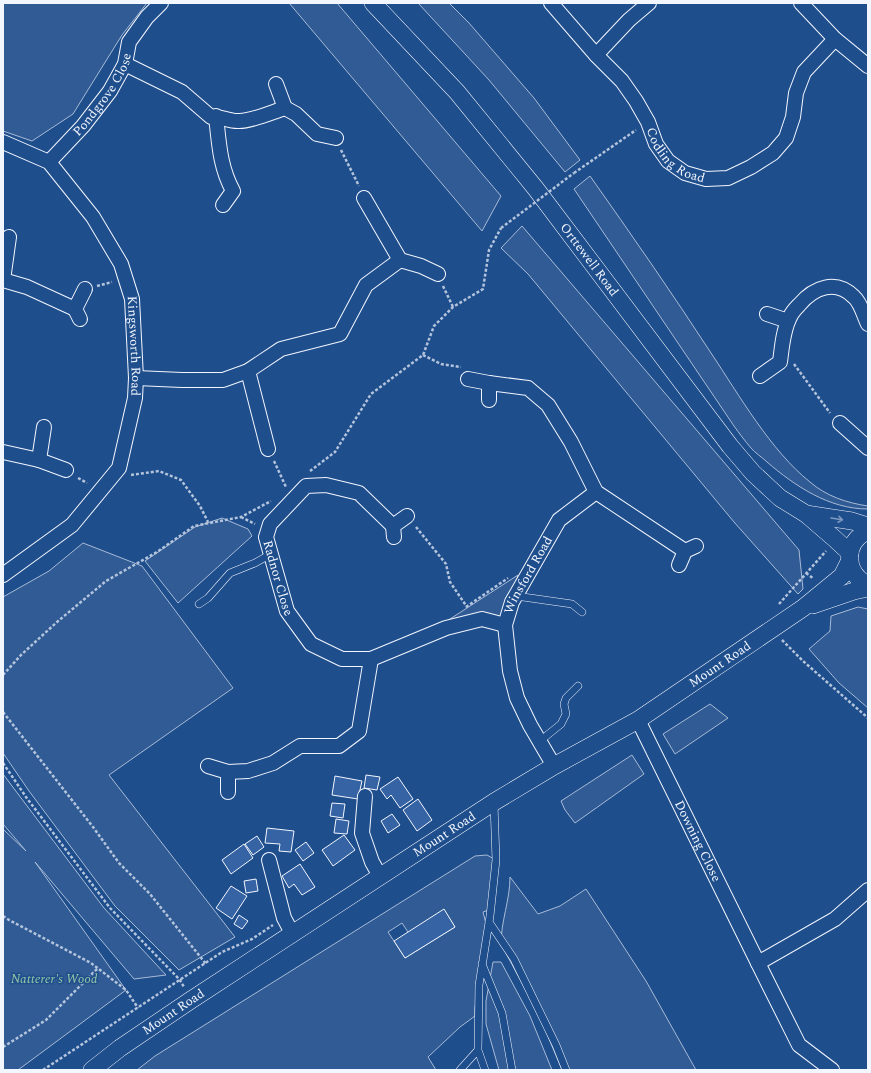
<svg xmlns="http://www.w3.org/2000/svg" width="871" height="1073" viewBox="0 0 871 1073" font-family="Spectral,serif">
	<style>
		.green { fill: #305b95; stroke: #a8bbd7; fill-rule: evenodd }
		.building { fill: #3563a3; stroke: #f2f6ff }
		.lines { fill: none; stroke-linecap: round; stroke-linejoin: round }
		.service-casing { stroke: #f2f6ff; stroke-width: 8 }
		.minor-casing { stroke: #f2f6ff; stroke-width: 16 }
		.tertiary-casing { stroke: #f2f6ff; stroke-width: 18 }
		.path { stroke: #b3c4dc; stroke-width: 2.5; stroke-dasharray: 3 2; stroke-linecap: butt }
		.service { stroke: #1f4e8c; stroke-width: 7 }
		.minor { stroke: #1f4e8c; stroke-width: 14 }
		.tertiary { stroke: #1f4e8c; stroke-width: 17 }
		.path-bridge { stroke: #b3c4dc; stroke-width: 2.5; stroke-dasharray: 3 2; stroke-linecap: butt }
		.oneway { stroke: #7e9ac0 }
		.labels { text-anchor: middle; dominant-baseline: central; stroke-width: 3; stroke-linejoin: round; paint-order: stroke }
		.street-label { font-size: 13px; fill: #f2f6ff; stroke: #1f4e8c }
		.park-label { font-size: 13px; font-style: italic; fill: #97c8a6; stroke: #1f4e8c }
	</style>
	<rect width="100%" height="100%" fill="#1f4e8c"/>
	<path class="green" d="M3,3H147L122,35L73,114L32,141L3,131Z
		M289,3H337L501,196L482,231Z
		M418,3H449L469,23L534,98L580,160L565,172L489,80Z
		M590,176C631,234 672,293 711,353C739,395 771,451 810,482C826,496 847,503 868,506V509C829,509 795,486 767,462C762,457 755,453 751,448C745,441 739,433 734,426L574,189Z
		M522,226L799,550L803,589L798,594L734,522L528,274L501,248Z
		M222,518L248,529L252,536L178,603L145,561L195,527Z
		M83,543L142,566L233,688L109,775L235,937L179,970L115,906L29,791L3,753V597L49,571Z
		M518,575L504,625L482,619L433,630Z
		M858,607L868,609V708L839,683L809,649L830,631L831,616Z
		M710,704L728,718L675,754L663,734Z
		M632,755L644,774L575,823L565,810L561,801Z
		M3,774L104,908L166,975L134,979L35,862L126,990L18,1070H3V829L26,851L3,824Z
		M487,855L496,860L492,909L483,912L488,931L475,1008V1016L460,1027L428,1057L436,1070H137L155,1056L475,856ZM446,913L455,927L405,958L388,932L402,923L410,935Z
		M510,877L538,914L560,906L586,889L646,981L696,1070H562L539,1015L501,944C501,921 510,900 510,877Z
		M493,962H501L530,1016L552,1070H499L486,1024V1001Z"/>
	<path class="building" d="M366,775L380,777L377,790L364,788Z
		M335,776L362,781L358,799L332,795Z
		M398,777L413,799L400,808L391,795L387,799L380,789Z
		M418,799L432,820L417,831L403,810Z
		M332,803L345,804L343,818L330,816Z
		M392,814L400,825L388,833L381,821Z
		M336,819L349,821L347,834L334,833Z
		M267,828L294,831L291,852L279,851L280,844L265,843Z
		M344,835L355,850L333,866L322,850Z
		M257,836L264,847L253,855L245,844Z
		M306,842L314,853L303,861L295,850Z
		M244,844L253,858L231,874L222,860Z
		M300,864L315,887L302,895L294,884L289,888L282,876Z
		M256,879L258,891L246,893L244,881Z
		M231,886L247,896L232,919L216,908Z
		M444,909L455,927L405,958L394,941Z
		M239,915L248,921L242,929L234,924Z"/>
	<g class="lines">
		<defs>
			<path id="service" d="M516,596L572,604L582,612
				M199,604L208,598L230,573L255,563L271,554
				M540,741L561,724L566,714L564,704L566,698L578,686
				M489,922L514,959L556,1045L566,1070
				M482,964L502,1013L512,1070
				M460,1070L478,1050
				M485,1070L478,1050L479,985L490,916L496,860L494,804"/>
			<g id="minor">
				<path id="s1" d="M551,3L596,55L622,81L636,101L648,122L656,144L668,161L685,173L706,179L728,178L751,167L773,153L786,138L793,117L796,93L804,72L835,39"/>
				<path d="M801,3L835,39L868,66"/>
				<path d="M596,55L629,20L649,3"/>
				<path d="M125,64L182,92L211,117C221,116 230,122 239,121C253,121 272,112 285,108L296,114L317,134L336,138"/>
				<path d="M276,84L285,108"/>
				<path d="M216,116C219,144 220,167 233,191L223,205"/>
				<path id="s2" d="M3,142L49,162L93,217L121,264L132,299L136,378L135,398L119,468L72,525L3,575"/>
				<path id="s3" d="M49,162L83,126L110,91L125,64L129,42L147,17L161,3"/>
				<path d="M364,198L400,260L421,266L438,274"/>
				<path d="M3,280L27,287L75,309"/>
				<path d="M3,280L9,237"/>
				<path d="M767,314L788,321"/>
				<path d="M80,319L75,309L85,289"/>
				<path d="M248,371L268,449"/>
				<path d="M760,376L780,362C782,347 783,330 790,317C792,312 796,308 799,305C814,287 836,279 854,297C861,303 864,316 868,324"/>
				<path d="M136,378L182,380H223L248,371L281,349L340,334L366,285L400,260"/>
				<path d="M468,379L489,383L528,388L548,405L571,442L596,492L685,551"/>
				<path d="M489,400V383"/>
				<path d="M840,423L868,448"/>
				<path d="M3,452L39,460L66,470"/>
				<path d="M39,460L44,427"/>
				<path id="s4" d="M393,526L359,493L326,485L306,486L270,524L266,537L287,611L311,644L342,659H371L446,628L482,619L505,625"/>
				<path d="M394,537L393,526L407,516"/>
				<path d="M679,565L685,551L696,546"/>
				<path id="s5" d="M638,720L758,963L799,1045L832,1070"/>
				<path d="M208,766L228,772V792"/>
				<path id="s6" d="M554,766L530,725L517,698L510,671L505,625L512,602L559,520L596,492"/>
				<path d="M228,772L248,771L273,763L300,746H339L359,731L371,659"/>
				<path d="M365,796L362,833L372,862L380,876"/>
				<path d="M269,860L284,918L292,933"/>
				<path d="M758,963L835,919L868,890"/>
			</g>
			<g id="tertiary">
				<path id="s7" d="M373,3L457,92L536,189L730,446L753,473L780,498L806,514L835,539L850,553"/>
				<path d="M806,514L852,521L868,526"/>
				<path d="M868,531C843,542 844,574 868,585"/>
				<path d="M813,605L854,591L868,588"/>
				<path id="s8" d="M92,1070L120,1048L191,1000L494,802L554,766L638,720L803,608L842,576L849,562"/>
			</g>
		</defs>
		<use href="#service" class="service-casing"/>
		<use href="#minor" class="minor-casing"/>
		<use href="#tertiary" class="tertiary-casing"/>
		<path class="path" d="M341,150L359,186
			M574,173L636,130
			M97,286L112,282
			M443,286L453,307
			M423,355L441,364L461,367
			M794,364L830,413
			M274,461L286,487
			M310,471L335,452L371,394L423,355L434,326L453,307L483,289L489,250L501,228
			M131,475L159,471L181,480L200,506L208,522
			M78,478L87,483
			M241,517L255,524
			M416,527L446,564L450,582L467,607
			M806,573L814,579
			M779,604L826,551
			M466,607L508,578
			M782,640L803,661L868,718
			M3,675L21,655L57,622L106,581L157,552L194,526L241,517L271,501
			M3,712L93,827L119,863L150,894L206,964
			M3,763L26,797L110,908L180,980L184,987
			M3,916L9,920L91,963L126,990L138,1008
			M3,1047L46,1020L98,968
			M43,1070L222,952L252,939L273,925"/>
		<use href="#service" class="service"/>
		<use href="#minor" class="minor"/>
		<use href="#tertiary" class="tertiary"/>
		<path class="path-bridge" d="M501,228L574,173"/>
	</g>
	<defs><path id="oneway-shaft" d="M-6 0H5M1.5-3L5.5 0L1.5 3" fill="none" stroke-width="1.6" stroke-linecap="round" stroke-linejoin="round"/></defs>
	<use class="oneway" href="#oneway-shaft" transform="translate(837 519) rotate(9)"/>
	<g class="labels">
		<g class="street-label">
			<text stroke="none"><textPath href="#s3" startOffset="87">Pondgrove Close</textPath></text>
			<text stroke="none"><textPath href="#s1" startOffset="200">Codling Road</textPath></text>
			<text stroke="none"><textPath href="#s7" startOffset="336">Orttewell Road</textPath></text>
			<text stroke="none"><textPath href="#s2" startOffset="259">Kingsworth Road</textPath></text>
			<text stroke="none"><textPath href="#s6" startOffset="207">Winsford Road</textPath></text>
			<text stroke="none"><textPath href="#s4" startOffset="210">Radnor Close</textPath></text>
			<text stroke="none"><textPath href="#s8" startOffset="748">Mount Road</textPath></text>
			<text stroke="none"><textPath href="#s8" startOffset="424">Mount Road</textPath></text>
			<text stroke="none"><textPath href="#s5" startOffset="135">Downing Close</textPath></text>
			<text stroke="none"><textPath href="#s8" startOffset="100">Mount Road</textPath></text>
		</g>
		<g class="park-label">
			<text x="54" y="979">Natterer's Wood</text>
		</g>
	</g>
	<rect width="871" height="1073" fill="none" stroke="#f2f6ff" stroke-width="8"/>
</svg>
